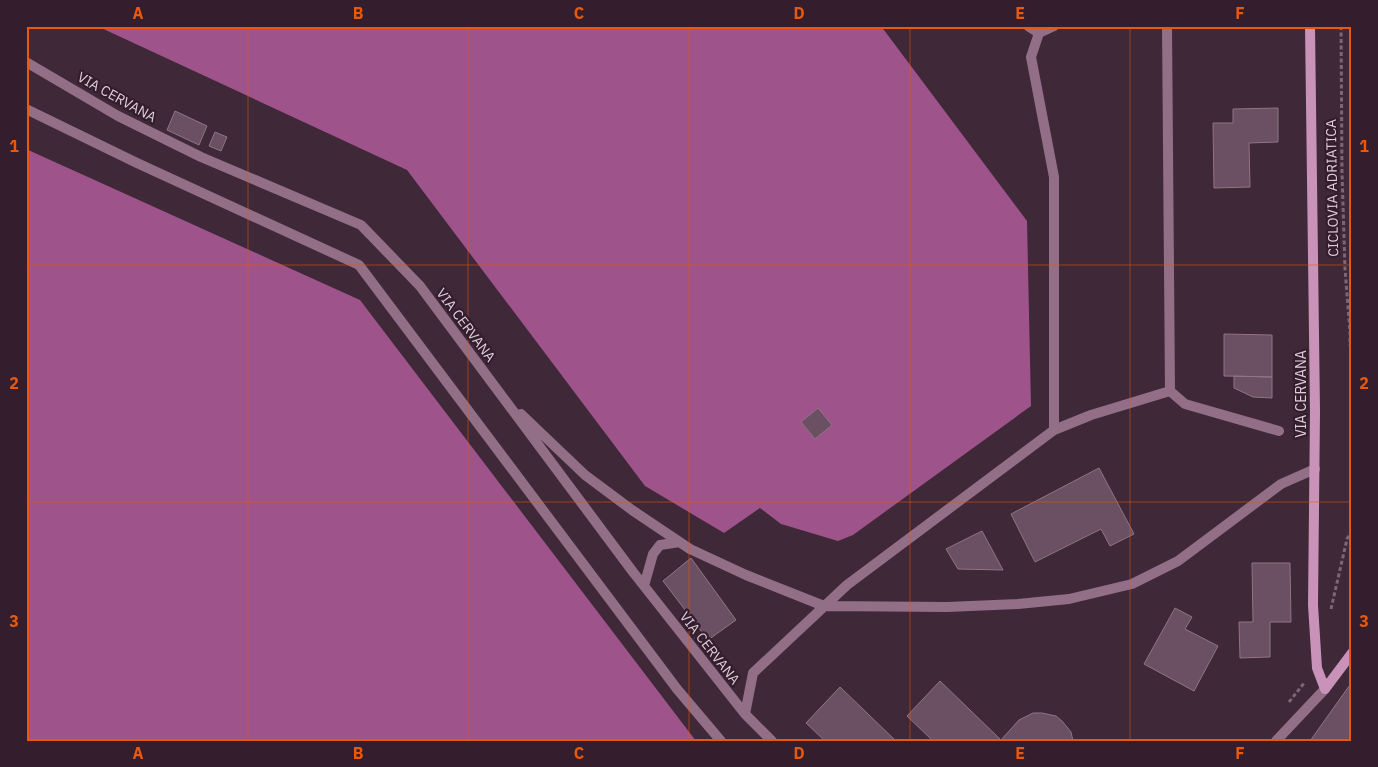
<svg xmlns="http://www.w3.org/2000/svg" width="1378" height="767" viewBox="0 0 1378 767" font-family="'IBM Plex Sans',sans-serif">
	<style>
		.water { fill: #9e538a }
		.building { fill: #6a5062; stroke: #907487 }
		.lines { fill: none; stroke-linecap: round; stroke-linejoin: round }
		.path { stroke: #7b6775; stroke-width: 3; stroke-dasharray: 4 2.5; stroke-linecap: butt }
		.lane { stroke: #926f87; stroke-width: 10 }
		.secondary { stroke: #c992b8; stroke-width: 10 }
		.grid { fill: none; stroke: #e8590c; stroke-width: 1; stroke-opacity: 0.55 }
		.labels { text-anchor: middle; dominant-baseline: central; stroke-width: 4.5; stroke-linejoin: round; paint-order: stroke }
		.street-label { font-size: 14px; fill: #decfd9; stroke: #341e2e }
		.neatline { fill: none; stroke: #e8590c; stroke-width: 2 }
		.grid-label { font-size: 16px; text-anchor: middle; font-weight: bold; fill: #e8590c }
	</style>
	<rect width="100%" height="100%" fill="#3f2838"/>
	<path class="water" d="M97,26H881L1027,221L1031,406L853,535L838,541L781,524L760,508L724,533L645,486L407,170Z
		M26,149L360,300L696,741H26Z"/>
	<path class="building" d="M1278,108V142L1249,143L1250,187L1214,188L1213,123H1233V109Z
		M175,111L207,126L199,145L167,130Z
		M215,132L227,137L221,151L209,146Z
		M1224,334L1272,335V377L1224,376Z
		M1234,376L1272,377V398L1253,397L1234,388Z
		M818,408L832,425L815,439L801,422Z
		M1099,468L1134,534L1110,546L1101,529L1035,562L1011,514Z
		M982,531L1003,570L958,569L946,549Z
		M691,558L736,620L708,640L663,581Z
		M1252,563H1290L1291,622H1270V657L1240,658L1239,622H1253Z
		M1175,608L1192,617L1185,629L1218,646L1194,691L1144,664Z
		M940,681L1001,740L1019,720L1033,713H1042L1056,716L1062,721L1071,732L1073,741H933L907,716Z
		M1352,682V741H1310Z
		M840,687L896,741H825L806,723Z"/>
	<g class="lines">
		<path class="path" d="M1341,26L1342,172L1345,269L1350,332V345L1352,348
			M1331,609L1347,539L1352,530
			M1289,702L1305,682"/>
		<path class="lane" d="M1028,26L1039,33
			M1167,26L1170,391L1185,404L1279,431
			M26,62L118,116L201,157L361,225L420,286L633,572L745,714L772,741
			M26,109L137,163L359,265L677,689L721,741
			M521,414L585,475L632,510L690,549L746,575L824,606L947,607L1018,604L1069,599L1132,584L1178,561L1281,484L1315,469
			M1054,430L1091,415L1170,391
			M644,586L653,554L660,545L680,542
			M745,714L753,673L847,585L1054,430V177L1031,57L1039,33L1054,26
			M1276,741L1325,689"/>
		<path class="secondary" d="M1310,26L1315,411L1313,605L1317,668L1325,689
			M1325,689L1352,653"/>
	</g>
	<path class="grid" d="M248,26V741M468,26V741M689,26V741M910,26V741M1130,26V741M26,265H1352M26,502H1352"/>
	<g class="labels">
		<g class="street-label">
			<text transform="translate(117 97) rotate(29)">VIA CERVANA</text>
			<text transform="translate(1332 188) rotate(-91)">CICLOVIA ADRIATICA</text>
			<text transform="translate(466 325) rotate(53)">VIA CERVANA</text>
			<text transform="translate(1301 394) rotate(-90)">VIA CERVANA</text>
			<text transform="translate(710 648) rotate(52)">VIA CERVANA</text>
		</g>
	</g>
	<rect width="1378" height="767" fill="none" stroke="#341e2e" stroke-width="55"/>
	<rect x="28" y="28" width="1322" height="712" class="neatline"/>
	<g class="grid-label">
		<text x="138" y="19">A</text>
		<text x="358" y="19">B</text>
		<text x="579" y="19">C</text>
		<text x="799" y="19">D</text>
		<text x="1020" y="19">E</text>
		<text x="1240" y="19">F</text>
		<text x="14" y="152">1</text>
		<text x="1364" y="152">1</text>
		<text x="14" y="389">2</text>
		<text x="1364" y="389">2</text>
		<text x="14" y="627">3</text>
		<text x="1364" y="627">3</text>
		<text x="138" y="759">A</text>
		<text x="358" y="759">B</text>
		<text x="579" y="759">C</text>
		<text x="799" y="759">D</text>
		<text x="1020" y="759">E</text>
		<text x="1240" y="759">F</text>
	</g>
</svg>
